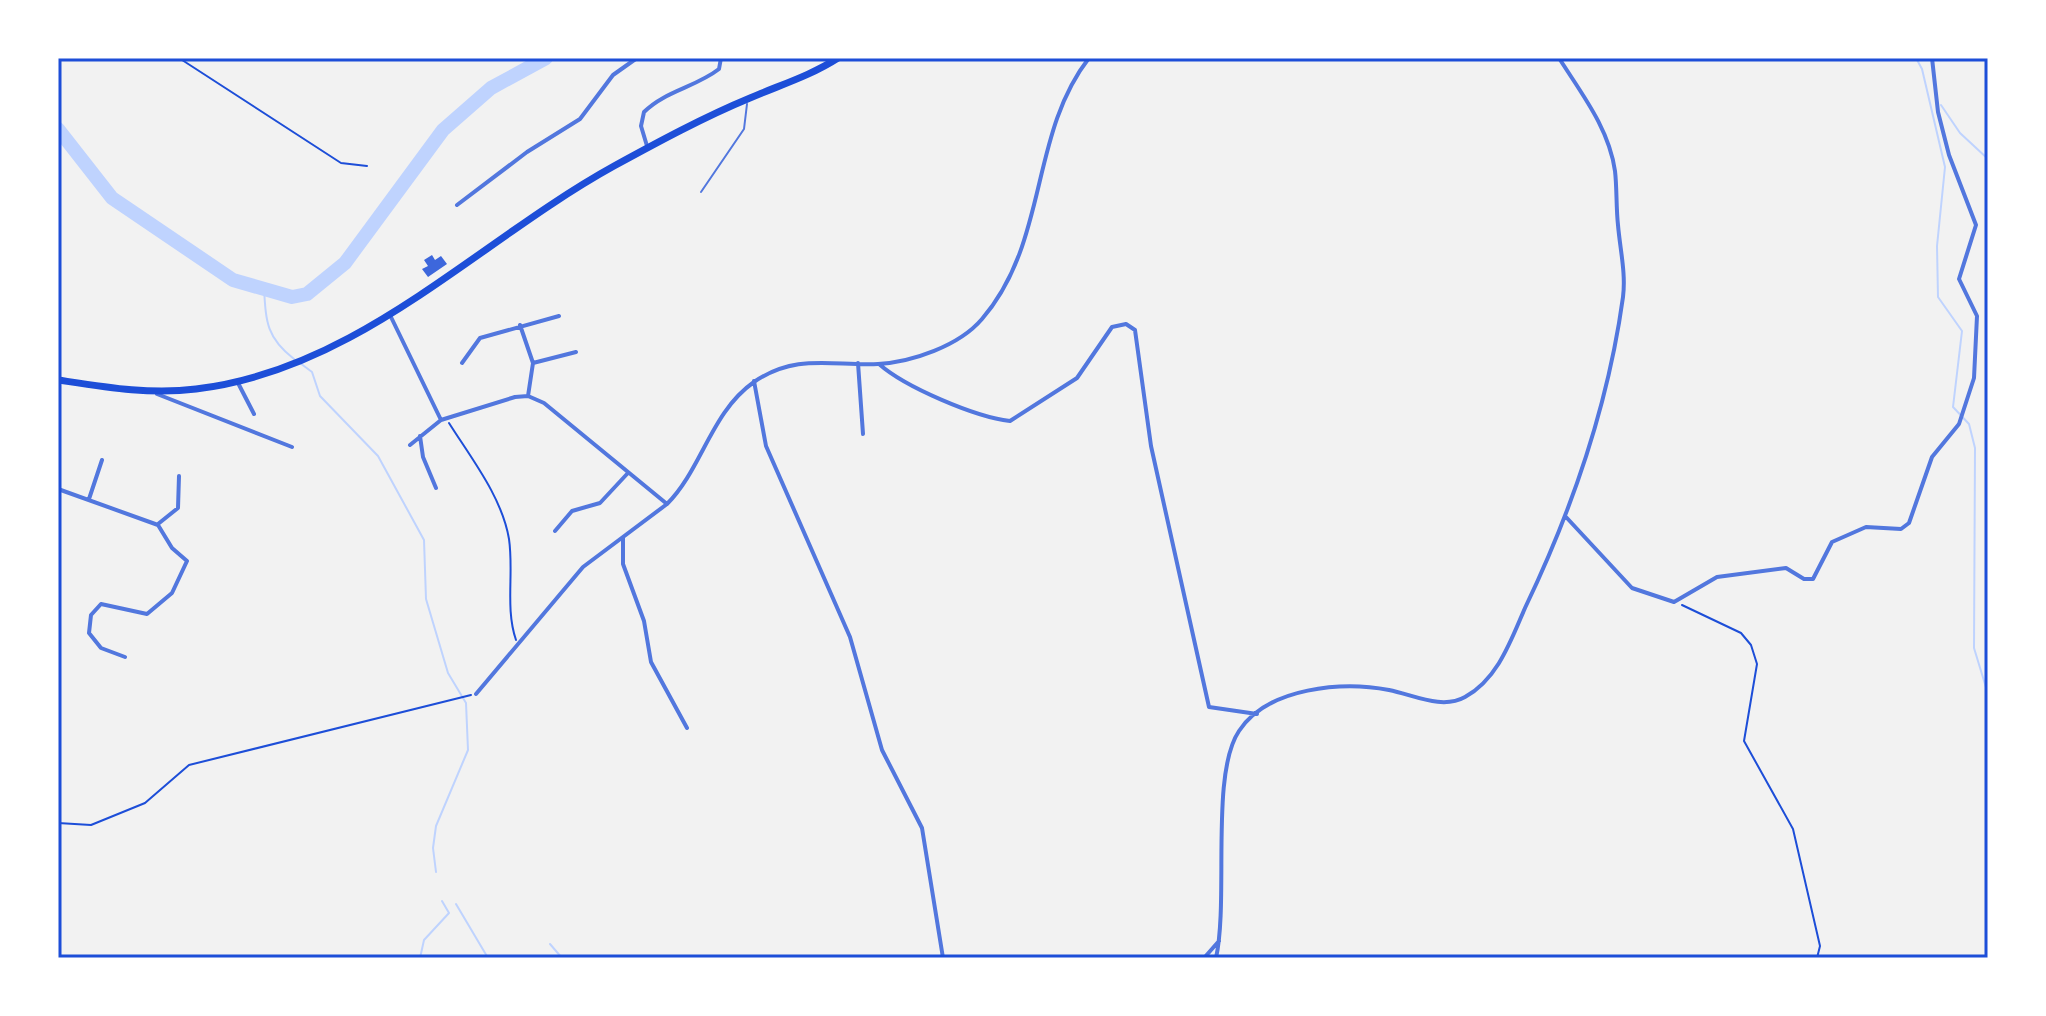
<svg xmlns="http://www.w3.org/2000/svg" width="2046" height="1016" viewBox="0 0 2046 1016" font-family="Lato,sans-serif">
	<style>
		.lines { fill: none; stroke-linecap: round; stroke-linejoin: round }
		.stream { stroke: #bfd3fe; stroke-width: 2 }
		.river { stroke: #bfd3fe; stroke-width: 14 }
		.building { fill: #3d67dc }
		.path { stroke: #1d4ed8; stroke-width: 2 }
		.service { stroke: #5277de; stroke-width: 2 }
		.minor { stroke: #5277de; stroke-width: 4 }
		.primary { stroke: #1d4ed8; stroke-width: 7 }
		.neatline { fill: none; stroke: #1d4ed8; stroke-width: 3 }
	</style>
	<rect width="100%" height="100%" fill="#f2f2f2"/>
	<g class="lines">
		<path class="stream" d="M1916,58L1922,69L1945,167L1937,246L1938,297L1962,331L1953,407L1969,424L1975,448L1974,648L1988,694
			M1941,105L1960,133L1988,159
			M264,289C266,323 267,338 294,359
			M300,363L312,372L320,396L378,456L424,540L426,599L448,673L466,703
			M436,872L433,848L436,826L468,750L466,703
			M456,904L488,958
			M550,944L562,958
			M420,958L424,940L449,913L442,901"/>
		<path class="river" d="M58,129L112,198L233,280L292,297L307,294L345,263L443,130L491,88L546,58"/>
	</g>
	<path class="building" d="M432,255L435,260L441,256L447,264L428,277L422,269L428,266L424,260Z"/>
	<g class="lines">
		<path class="path" d="M179,58L341,163L367,166
			M449,423C471,458 502,497 509,539C514,573 505,608 516,640
			M1682,605L1741,633L1751,645L1757,664L1744,741L1793,829L1820,946L1817,958
			M58,823L91,825L145,803L189,765L471,695"/>
		<path class="service" d="M701,192L744,129L747,104"/>
		<path class="minor" d="M647,146L641,126L644,112C665,91 696,87 719,69L721,58
			M457,205L527,152L580,119L613,75L637,58
			M390,315L441,420L515,397L528,396L544,403L667,504C702,469 711,412 754,382C796,353 832,366 878,364C912,362 959,346 982,319C1049,241 1029,135 1089,58
			M520,325L533,363L528,396
			M462,363L480,338L559,316
			M533,363L576,352
			M858,363L863,434
			M879,364C905,387 975,417 1010,421L1077,378L1112,327L1126,324L1135,330L1151,446L1209,707L1257,714
			M237,381L254,414
			M754,381L766,446L850,637L882,750L922,828L943,958
			M157,394L292,447
			M420,436L423,457L436,488
			M410,445L441,420
			M58,489L158,525L172,548L187,561L172,593L147,614L101,604L91,615L89,633L101,648L125,657
			M89,499L102,460
			M1566,517L1632,588L1674,602L1717,577L1786,568L1804,579H1813L1832,542L1866,527L1901,529L1909,523L1932,457L1959,424L1974,378L1977,316L1959,279L1976,225L1949,155L1938,112L1932,58
			M158,524L178,508L179,476
			M555,531L572,511L600,503L627,474
			M623,537V564L644,621L651,662L687,728
			M476,694L583,567L667,504
			M1204,958L1219,941
			M1216,958C1229,899 1210,774 1239,731C1268,687 1343,681 1389,690C1414,695 1442,710 1465,697C1498,679 1511,640 1525,608C1572,510 1608,406 1623,297C1626,273 1620,249 1618,225C1616,207 1617,188 1615,171C1609,128 1581,93 1559,58"/>
		<path class="primary" d="M58,380C104,387 150,395 196,389C358,370 478,241 614,166C658,142 704,117 750,98C780,85 810,76 838,58"/>
	</g>
	<rect width="2046" height="1016" fill="none" stroke="#ffffff" stroke-width="120"/>
	<rect x="60" y="60" width="1926" height="896" class="neatline"/>
</svg>
